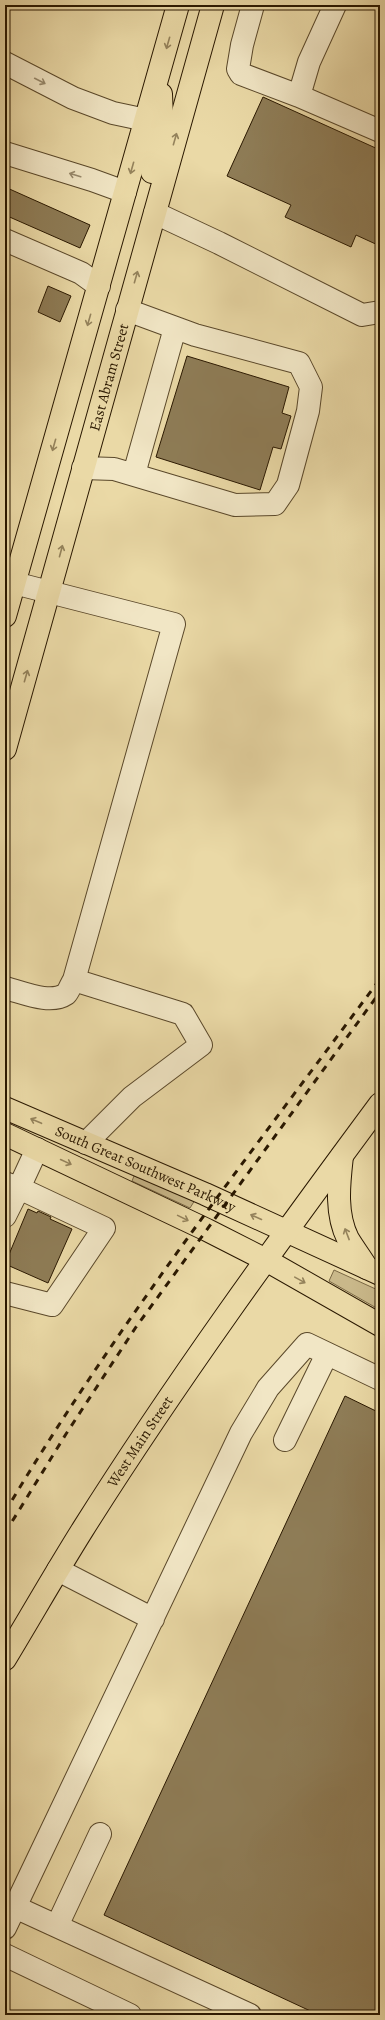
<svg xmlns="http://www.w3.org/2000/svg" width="385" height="2020" viewBox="0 0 385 2020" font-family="Alegreya,serif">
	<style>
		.green { fill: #c9b88a; stroke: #7a6845 }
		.building { fill: #8e7c56; stroke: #2a1800 }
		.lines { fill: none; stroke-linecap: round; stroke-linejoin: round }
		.minor-casing { stroke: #5a482a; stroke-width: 24 }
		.major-casing { stroke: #2a1800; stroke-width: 24 }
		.minor { stroke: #f1e6c5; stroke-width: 22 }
		.major { stroke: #ead9a6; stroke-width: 22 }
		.rail { stroke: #2a1800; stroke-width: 3; stroke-dasharray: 7 7; stroke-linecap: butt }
		.oneway { stroke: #94825b }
		.oneway2 { stroke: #97896c }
		.labels { text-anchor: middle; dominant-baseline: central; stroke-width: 3; stroke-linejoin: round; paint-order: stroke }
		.street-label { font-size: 15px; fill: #2a1800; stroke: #f1e6c5 }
	</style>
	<rect width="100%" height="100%" fill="#ead9a6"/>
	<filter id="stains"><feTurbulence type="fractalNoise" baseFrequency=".005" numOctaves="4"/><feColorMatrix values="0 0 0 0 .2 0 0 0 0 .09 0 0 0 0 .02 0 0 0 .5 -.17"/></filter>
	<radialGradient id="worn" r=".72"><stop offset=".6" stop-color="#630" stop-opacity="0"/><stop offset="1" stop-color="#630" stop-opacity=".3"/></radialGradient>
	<path class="green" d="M134,1176L159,1184L195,1200L190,1208L132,1181Z
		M334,1270L380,1291V1310L329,1281Z"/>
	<path class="building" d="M263,97L380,150V246L356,235L351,247L285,217L291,205L227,176Z
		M5,187L90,225L80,248L5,215Z
		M48,286L71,296L60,322L38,312Z
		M187,356L289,387L282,413L291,416L281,449L273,447L260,490L156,457Z
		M28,1209L37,1213L38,1211L51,1217L50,1219L72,1229L48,1283L5,1264Z
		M345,1396L380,1413V2015H319L104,1915Z"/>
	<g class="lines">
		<defs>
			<path id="minor" d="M253,5L242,45L238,69L241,74L299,96
				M335,5L309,62L299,96L380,131
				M5,63L73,98L113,113L146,120
				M5,153L92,180L125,192
				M155,213L219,243L362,315L380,312
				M5,240L81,273L99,286
				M83,468L114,469L235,505L275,504L288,485L308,411L311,387L299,363L195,335L127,310
				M134,474L175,328
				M14,583L174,624L74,980L183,1014L201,1045L132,1097L86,1143
				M5,988C22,992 50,1005 66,994C69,991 71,984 74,980
				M5,1183L19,1188L5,1216
				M5,1293L52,1305L104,1228L19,1188L37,1149
				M285,1440L327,1354
				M58,1570L153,1619
				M15,1907L250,2015
				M57,1926L100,1834
				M5,1928L241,1433L268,1388L307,1344L380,1379
				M5,1955L130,2015"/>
			<g id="major">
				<path d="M152,172L162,118L161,94"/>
				<path d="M5,616L178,5"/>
				<path id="s1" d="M5,749L213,5"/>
				<path id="s2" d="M5,1108L205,1194L380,1274"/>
				<path d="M5,1134L207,1230L266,1260L380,1325"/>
				<path d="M342,1156C339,1183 335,1213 348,1239C354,1249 361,1258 367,1268"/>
				<path id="s3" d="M5,1659C31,1616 56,1572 83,1529C175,1383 277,1243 380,1104"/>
			</g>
		</defs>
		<use href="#minor" class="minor-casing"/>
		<use href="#major" class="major-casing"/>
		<use href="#minor" class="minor"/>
		<use href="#major" class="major"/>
		<path class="rail" d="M5,1512C116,1325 251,1153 380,979
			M5,1533L66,1434L136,1327L380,992"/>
	</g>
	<defs><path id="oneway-shaft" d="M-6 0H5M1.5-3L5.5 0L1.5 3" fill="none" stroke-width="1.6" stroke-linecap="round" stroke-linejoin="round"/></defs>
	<g class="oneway">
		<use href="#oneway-shaft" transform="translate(168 43) rotate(106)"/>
		<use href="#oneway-shaft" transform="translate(175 139) rotate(-74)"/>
		<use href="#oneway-shaft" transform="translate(132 168) rotate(106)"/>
		<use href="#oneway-shaft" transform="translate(136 277) rotate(-74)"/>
		<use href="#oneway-shaft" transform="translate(89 320) rotate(106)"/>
		<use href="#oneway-shaft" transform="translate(54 445) rotate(106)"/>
		<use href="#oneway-shaft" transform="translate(61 551) rotate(-75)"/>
		<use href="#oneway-shaft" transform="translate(26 676) rotate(-74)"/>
		<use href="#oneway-shaft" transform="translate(36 1121) rotate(-157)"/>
		<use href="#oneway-shaft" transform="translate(66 1162) rotate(25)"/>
		<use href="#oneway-shaft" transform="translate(256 1217) rotate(-156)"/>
		<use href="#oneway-shaft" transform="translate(183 1218) rotate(26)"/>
		<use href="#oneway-shaft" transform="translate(347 1234) rotate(-111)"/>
		<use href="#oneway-shaft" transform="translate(300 1280) rotate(29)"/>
	</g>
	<g class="oneway2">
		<use href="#oneway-shaft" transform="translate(40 81) rotate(27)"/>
		<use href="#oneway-shaft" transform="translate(75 175) rotate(-163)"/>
	</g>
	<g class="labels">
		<g class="street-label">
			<text stroke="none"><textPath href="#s1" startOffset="386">East Abram Street</textPath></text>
			<text stroke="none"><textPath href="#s2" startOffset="153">South Great Southwest Parkway</textPath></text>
			<text stroke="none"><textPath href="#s3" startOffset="256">West Main Street</textPath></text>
		</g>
	</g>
	<rect width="385" height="2020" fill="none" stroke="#ead9a6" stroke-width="20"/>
	<rect x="6" y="6" width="373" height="2008" fill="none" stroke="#2a1800" stroke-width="2"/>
	<rect x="10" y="10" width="365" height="2000" fill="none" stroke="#2a1800"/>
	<rect width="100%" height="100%" filter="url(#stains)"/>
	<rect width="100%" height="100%" fill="url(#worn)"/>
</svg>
